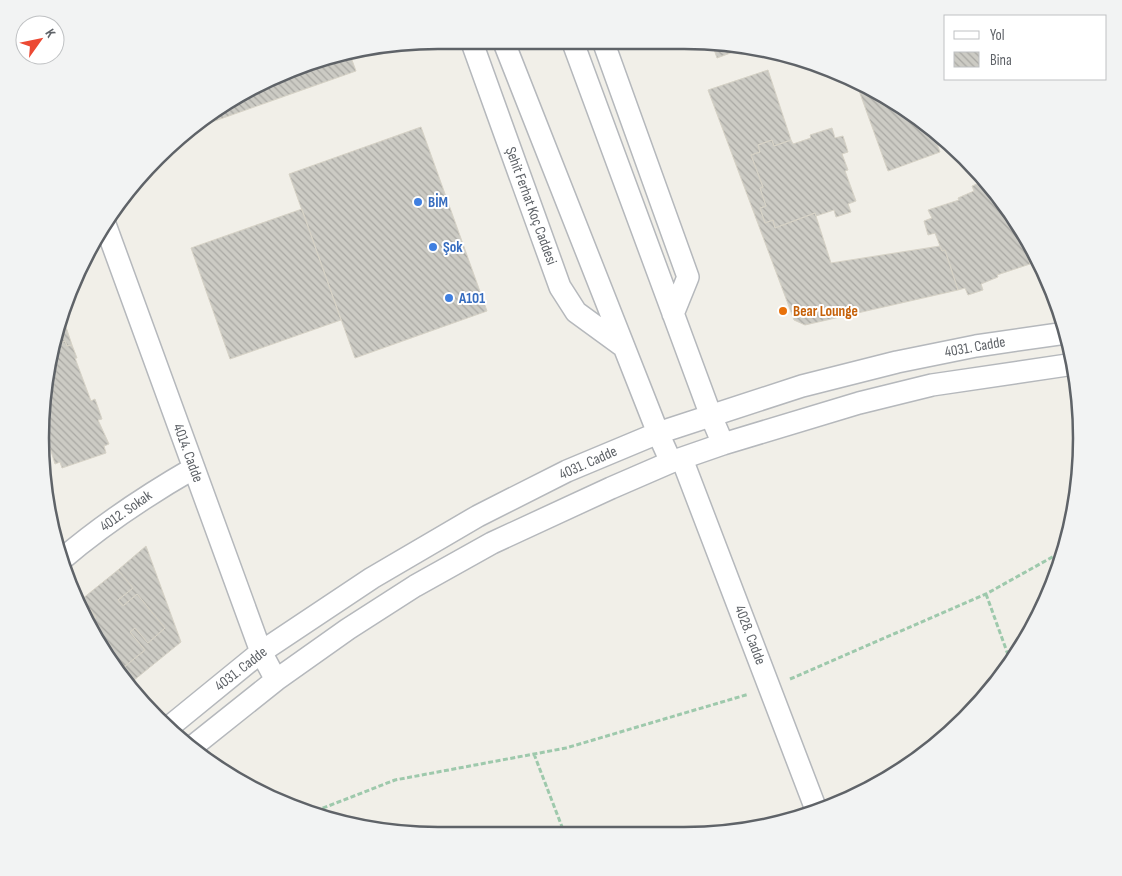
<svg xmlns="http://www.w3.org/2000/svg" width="1122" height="876" viewBox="0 0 1122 876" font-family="'Sofia Sans Condensed',sans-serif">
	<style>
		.building { fill: url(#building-back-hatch); stroke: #d6d2c6 }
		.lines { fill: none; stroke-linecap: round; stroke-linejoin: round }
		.minor-casing { stroke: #b5b8bc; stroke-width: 24 }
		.path { stroke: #9ec9ac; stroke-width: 3; stroke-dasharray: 5 2.5; stroke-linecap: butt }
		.minor { stroke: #fff; stroke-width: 21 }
		.shop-dot { fill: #3f7fe0; stroke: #fff; stroke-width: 2 }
		.food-dot { fill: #e8710a; stroke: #fff; stroke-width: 2 }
		.labels { text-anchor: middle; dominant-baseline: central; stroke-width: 4; stroke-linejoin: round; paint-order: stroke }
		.shop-label { font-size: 15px; font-weight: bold; fill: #366cbe; stroke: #fff; text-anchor: start }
		.street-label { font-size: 15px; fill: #5f6368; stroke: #fff }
		.food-label { font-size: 15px; font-weight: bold; fill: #c56008; stroke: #fff; text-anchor: start }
		.rim { fill: none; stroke: #5f6368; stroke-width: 2.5 }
	</style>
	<defs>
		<pattern id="building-back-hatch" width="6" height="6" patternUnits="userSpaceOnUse" patternTransform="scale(1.25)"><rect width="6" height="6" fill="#cccbc4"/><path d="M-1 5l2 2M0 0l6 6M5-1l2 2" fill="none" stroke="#a9a8a3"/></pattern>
	</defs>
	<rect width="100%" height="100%" fill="#f1efe8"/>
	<path class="building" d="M711,41L744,48L717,58Z
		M349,52L356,71L209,123L207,118L239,93L335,54Z
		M768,70L791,140L774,146L772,140L758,145L760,152L751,155L763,187L760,188L766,206L760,208L765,223L773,220L775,228L815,213L831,263L940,246L942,251L945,250L958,290L805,325L794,320L708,90Z
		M857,85L927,122L930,126L940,152L888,171Z
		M207,118L209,123L192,129Z
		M421,127L487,311L355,358L289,174Z
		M832,128L835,138L843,136L848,152L842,154L848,170L845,171L856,201L848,204L851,212L836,217L834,210L816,216L815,213L775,228L773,220L765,223L760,208L766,206L760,188L763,187L751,155L760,152L758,145L772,140L774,146L791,140L793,144L811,138L810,135Z
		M987,180L1006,208L1012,224L1016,223L1022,240L1028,238L1033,253L1027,255L1030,264L997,275L998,277L981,284L983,290L968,295L965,288L958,290L945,250L942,251L935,233L928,235L924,221L932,218L928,210L959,200L958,198L974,191L972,186Z
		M302,209L341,320L230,359L191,248Z
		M62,315L72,345L67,346L65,341L52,346L53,335Z
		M65,341L67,346L72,345L77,358H75L91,401L95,399L102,419L98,420L109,444L104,446L106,453L62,468L60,462L55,464L47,438L42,439L41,434L52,346Z
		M146,546L181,642L128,685L118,672L145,650L130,632L135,628L148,643L165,628L137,594L123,606L118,600L133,588L118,570Z
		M118,570L133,588L118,600L123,606L137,594L165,628L148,643L135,628L130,632L145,650L118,672L104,652L110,647L106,644L104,645L90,628L88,624L96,617L82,599Z
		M82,599L96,617L88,624L79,602Z
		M90,628L104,645L106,644L110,647L104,652L93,637Z"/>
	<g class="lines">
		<defs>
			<path id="minor" d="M471,40L560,287L576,312L624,347
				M503,40L658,433L671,462
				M572,40L711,416L723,444
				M603,41L688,277L673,314
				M105,224L261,652L276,680
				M682,459L817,812
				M61,560C102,525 147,495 194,468
				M169,727L261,652L372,578L478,516L567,471L658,433L802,386L897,362L976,346L1066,333
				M192,747L276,680L348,629L415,586L492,543L611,488L671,462L723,444L859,403L932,385L1074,364"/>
		</defs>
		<use href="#minor" class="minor-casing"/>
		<path class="path" d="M986,594L1011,663
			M790,679L986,594L1065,550
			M534,754L564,832
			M293,808L318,810L395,780L566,748L749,694"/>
		<use href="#minor" class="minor"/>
	</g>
	<g class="shop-dot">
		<circle cx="418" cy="202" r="5"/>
		<circle cx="433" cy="247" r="5"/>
		<circle cx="449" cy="298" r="5"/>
	</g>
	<circle class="food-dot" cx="783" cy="311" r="5"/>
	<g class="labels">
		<g class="shop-label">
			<text x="428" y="202">BİM</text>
			<text x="443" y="247">Şok</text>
			<text x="459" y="298">A101</text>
		</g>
		<g class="street-label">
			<text transform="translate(531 206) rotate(70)">Şehit Ferhat Koç Caddesi</text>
			<text transform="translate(975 347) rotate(-10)">4031. Cadde</text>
			<text transform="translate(188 453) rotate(70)">4014. Cadde</text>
			<text transform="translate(588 463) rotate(-24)">4031. Cadde</text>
			<text transform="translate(126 511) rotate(-35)">4012. Sokak</text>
			<text transform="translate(750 635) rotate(69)">4028. Cadde</text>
			<text transform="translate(241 669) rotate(-38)">4031. Cadde</text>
		</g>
		<g class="food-label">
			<text x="793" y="311">Bear Lounge</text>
		</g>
	</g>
	<path d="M0 0H1122V876H0ZM438 49H684A389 389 0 0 1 1073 438V438A389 389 0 0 1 684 827H438A389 389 0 0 1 49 438V438A389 389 0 0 1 438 49Z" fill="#f2f3f3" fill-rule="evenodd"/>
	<path class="rim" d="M438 49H684A389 389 0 0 1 1073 438V438A389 389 0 0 1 684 827H438A389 389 0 0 1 49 438V438A389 389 0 0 1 438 49Z"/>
	<rect x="944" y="15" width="162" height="65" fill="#ffffff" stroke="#bfc1c3"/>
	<rect x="954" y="31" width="25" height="8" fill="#ffffff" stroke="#bfc1c3"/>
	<text x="990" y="40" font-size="15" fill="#5f6368">Yol</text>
	<rect x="954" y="52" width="25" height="15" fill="url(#building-back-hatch)" stroke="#bfc1c3"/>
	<text x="990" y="65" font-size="15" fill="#5f6368">Bina</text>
	<g transform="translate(40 40) rotate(57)"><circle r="24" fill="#ffffff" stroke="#bfc1c3"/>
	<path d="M0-4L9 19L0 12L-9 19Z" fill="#ec4933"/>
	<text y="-8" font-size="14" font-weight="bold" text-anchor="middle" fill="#5f6368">K</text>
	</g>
</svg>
